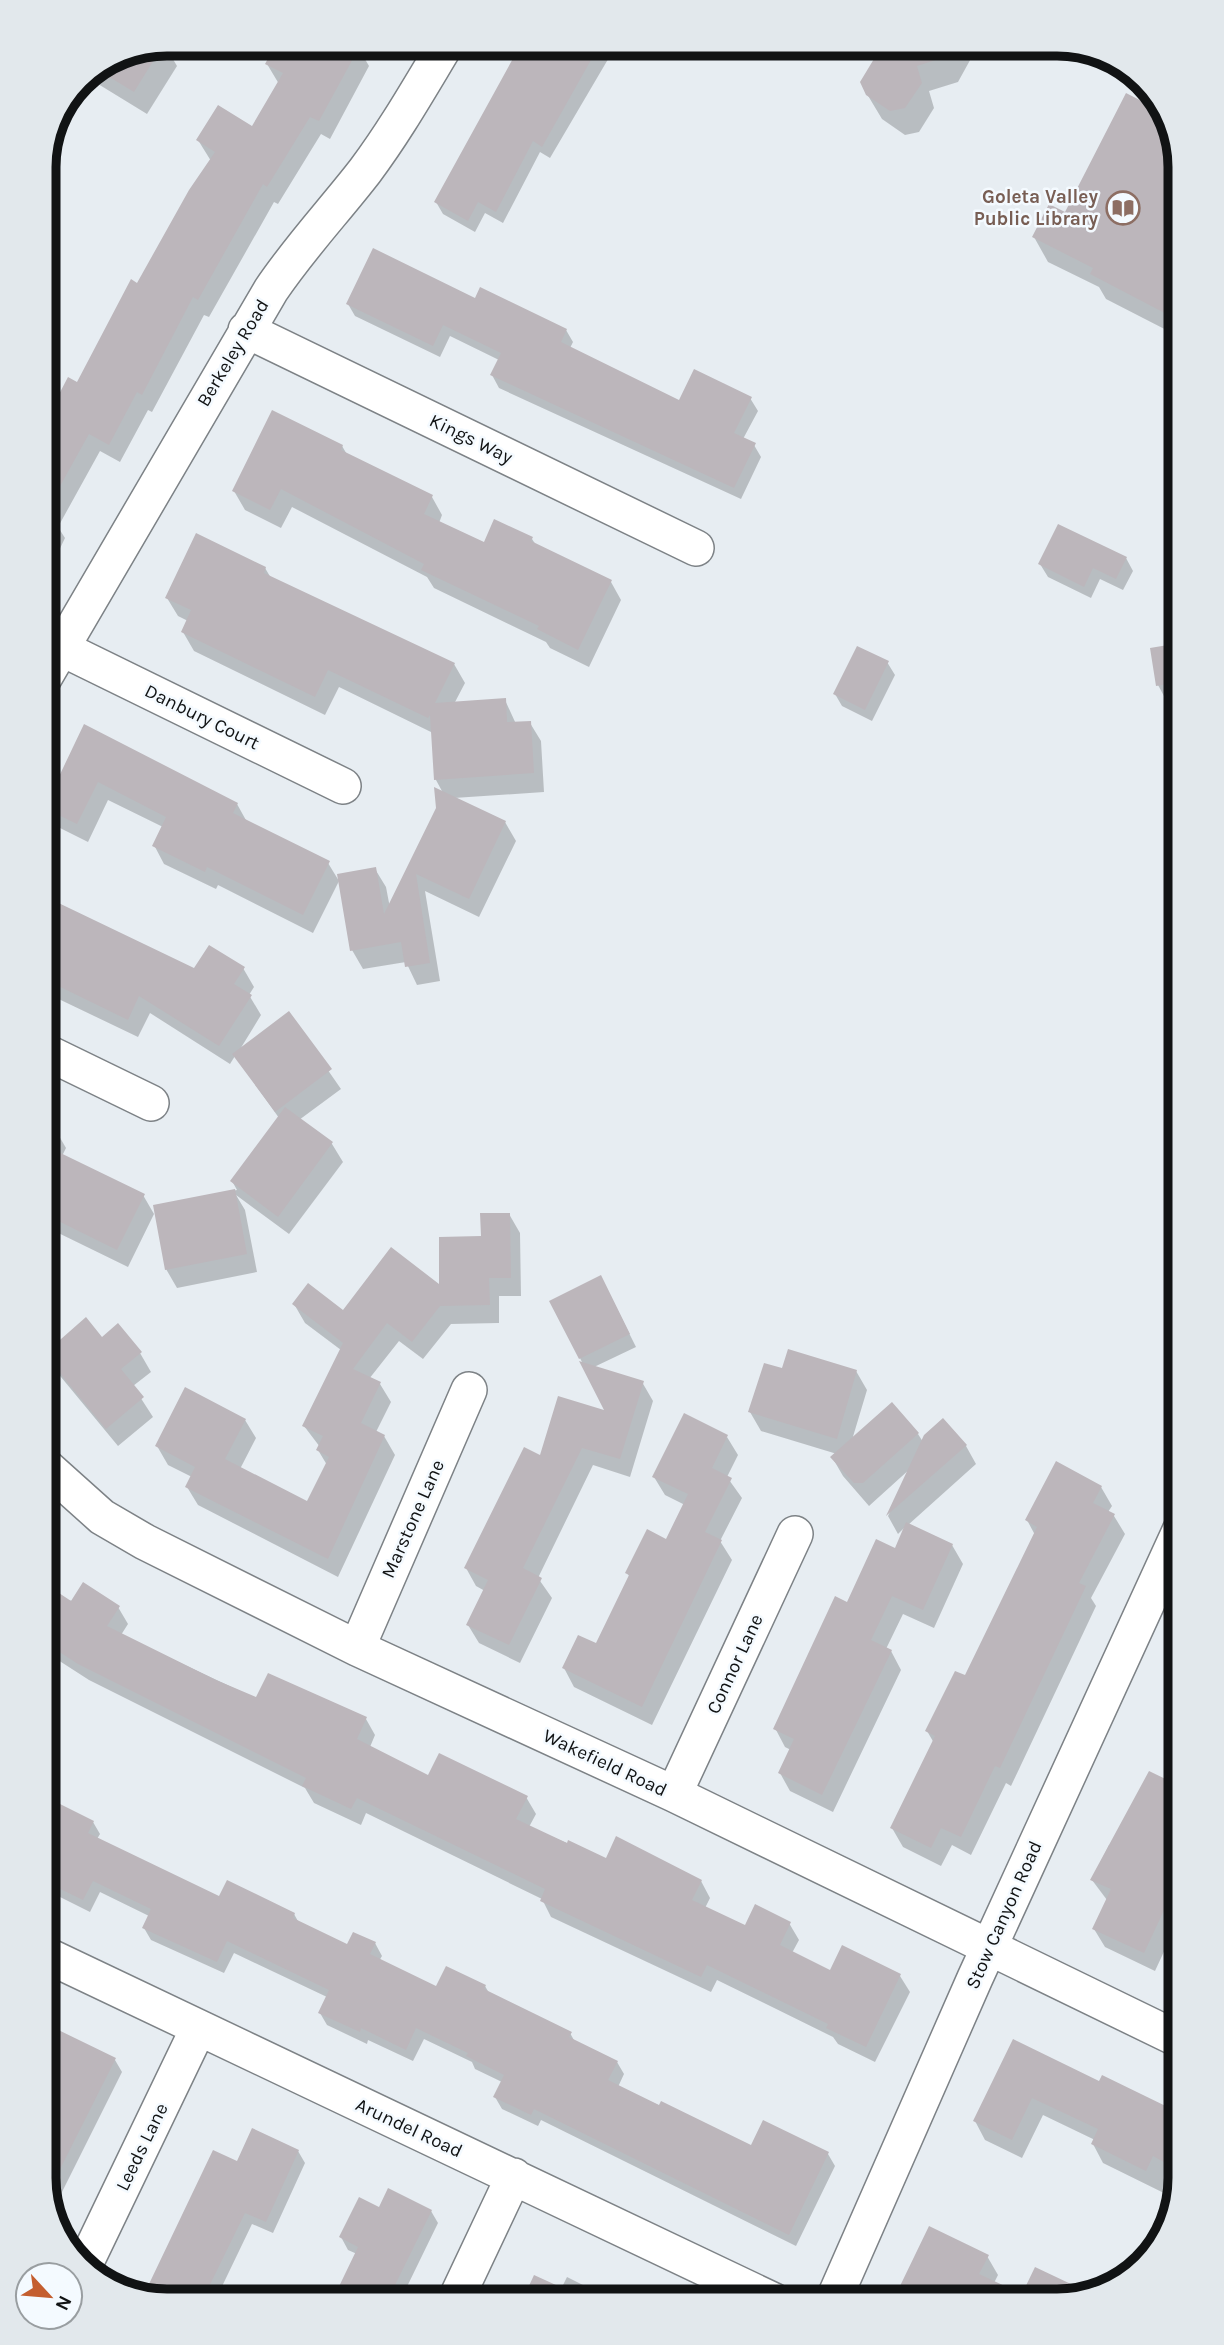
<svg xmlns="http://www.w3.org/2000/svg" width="1224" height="2345" viewBox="0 0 1224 2345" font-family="Karla,sans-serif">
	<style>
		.shadow { fill: #0003 }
		.building { fill: #bcb6bb }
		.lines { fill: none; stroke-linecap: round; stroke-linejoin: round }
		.minor-casing { stroke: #7d8286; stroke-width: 38 }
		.minor { stroke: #fff; stroke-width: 35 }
		.labels { text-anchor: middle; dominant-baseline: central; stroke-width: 5; stroke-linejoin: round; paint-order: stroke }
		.education-label { font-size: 19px; font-weight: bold; fill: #785e54; stroke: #f4faff; text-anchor: end }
		.street-label { font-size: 19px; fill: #111314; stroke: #f4faff }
		.rim { fill: none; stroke: #111314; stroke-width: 9 }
	</style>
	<rect width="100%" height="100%" fill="#e7edf2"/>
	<path class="shadow" d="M164,44L177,66L147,114L85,76L120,53Z
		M278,44H368L362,54L369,66L330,139L321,134L278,204L274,202L209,317L204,315L152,412L148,410L120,462L100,451L58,527L65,538L44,582V417L48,419L78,384L211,161L198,140L252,128L279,84L267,64Z
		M523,44H617L550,158L540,152L503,223L485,213L475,232L443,214L436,202Z
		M872,44H990L984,53H974L958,82L929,91L934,108L919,132L905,135L882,119L867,94L878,55Z
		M1127,96L1171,120L1180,167V337L1106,299L1099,287L1048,262L1034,237L1065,214Z
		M476,300L566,330L573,342L570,348L680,402L750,398L758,411L743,439L754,445L761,457L741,499L499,388L492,375L499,360L450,336L440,357L355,316L348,304Z
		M342,446L348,456L432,497L442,515L439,523L484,544L532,539L536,545L611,582L621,600L589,667L550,648L546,642L434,588L427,577L292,507L281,528L245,510L234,491Z
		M1126,558L1133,571L1123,590L1100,579L1091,598L1048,577L1040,564Z
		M265,568L271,578L454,664L465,683L454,704L505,700L516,724L530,723L541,741L544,792L454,798L505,822L516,841L479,917L425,891L440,981L417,985L406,962L363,969L352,950L375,869L386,887L390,908L437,808L443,793L436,780L433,733L339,687L325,715L194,651L183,632L188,621L178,616L167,598Z
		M1180,645V695L1165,698L1158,685L1152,649Z
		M887,662L895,675L872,721L842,706L835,694Z
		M84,726L237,804L247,822L328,863L339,881L313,933L218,885L216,889L164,864L154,845L163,827L108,800L88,842L56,826L45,807Z
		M44,892V898L194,971L243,968L254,987L249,995L261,1015L239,1051L289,1014L341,1089L299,1120L332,1144L343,1162L289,1234L236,1195L245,1210L257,1272L177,1288L166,1269L155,1206L237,1190L232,1181L279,1118L235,1056L230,1064L150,1013L138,1037L44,992Z
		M44,1123L55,1129L66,1148L62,1156L143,1195L154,1214L128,1267L44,1226Z
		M509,1214L520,1233L521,1296H499V1323L451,1324L423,1359L399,1341L369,1379L380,1384L391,1402L376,1432L384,1436L395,1455L338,1577L198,1505L187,1487L192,1477L168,1465L157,1446L245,1420L256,1438L240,1469L308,1504L327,1465L318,1450L320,1447L304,1426L341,1350L305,1323L294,1304L343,1313L441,1287L483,1238Z
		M607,1289L636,1347L594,1367L642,1382L653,1401L630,1477L593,1465L538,1578L552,1598L520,1663L479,1643L468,1625L485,1591L476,1586L466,1568L542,1458L607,1413L552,1301Z
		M85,1320L102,1340L140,1353L151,1372L133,1386L153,1417L118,1446L56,1371L45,1353Z
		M783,1370L856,1371L867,1390L852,1440L918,1434L923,1442L966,1446L976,1464L908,1525L952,1545L963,1564L934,1628L903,1614L886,1649L891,1651L901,1670L833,1812L790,1791L780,1773L791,1750L785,1747L775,1728L848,1604L896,1550L906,1526L898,1534L888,1516L911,1468L869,1506L843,1476L832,1457L837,1454L761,1431L750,1412Z
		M727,1437L738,1455L727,1477L742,1498L720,1541L732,1560L652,1725L574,1687L564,1668L597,1646L630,1577L627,1573L667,1541L685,1505L665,1495L654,1477Z
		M1101,1487L1112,1506L1108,1512L1114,1516L1125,1534L1091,1598L1096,1606L1011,1786L1006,1783L971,1855L952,1845L941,1866L903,1847L892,1828L934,1743L927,1731L966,1678L1035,1535L1027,1520Z
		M44,1597L118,1607L128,1624L121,1635L257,1699L366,1719L375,1735L370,1747L429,1778L526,1797L536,1814L529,1827L607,1860L701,1881L710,1898L705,1908L746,1928L789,1923L799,1940L792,1953L831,1972L843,1948L900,1976L910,1992L875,2062L838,2044L833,2037L717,1980L711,1992L551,1917L542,1899L366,1813L361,1825L314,1803L305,1788L89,1680L44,1651Z
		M1180,1706V1749L1168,1730Z
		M1180,1763V1917L1155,1971L1105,1947L1094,1929L1107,1900L1092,1880L1109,1845L1113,1847L1170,1783Z
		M93,1822L100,1834L97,1839L220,1899L294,1914L299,1923L348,1946L375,1943L382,1956L379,1961L437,1988L485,1986L489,1993L570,2033L575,2042L617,2062L624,2074L618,2087L752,2147L828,2154L835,2166L796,2246L541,2120L538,2126L502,2109L495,2097L502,2082L475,2069L472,2062L424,2039L413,2061L368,2040L367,2044L327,2025L320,2013L327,1997L234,1953L224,1973L151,1940L144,1928L149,1916L100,1892L90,1912L44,1889V1823L49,1826Z
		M44,2027L115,2060L122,2072L51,2214L44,2178V2108L53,2089L44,2085Z
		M1014,2041L1100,2083L1180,2116V2178L1174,2198L1103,2163L1093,2144L1095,2140L1043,2115L1022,2158L985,2140L975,2121Z
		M298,2151L305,2163L273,2233L252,2224L215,2301H166L158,2297L151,2284L238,2164Z
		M379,2209L431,2211L438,2223L401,2299L305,2301L312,2288L334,2299L357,2254L348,2250L341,2237Z
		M987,2256L998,2275L994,2283L1023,2297L1036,2269L1089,2295L1057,2301H911L902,2286Z
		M535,2277L561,2289L567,2277L615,2301H524Z"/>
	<path class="building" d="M276,44H361L319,121L310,117L267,187L263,184L198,300L193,297L142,395L137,392L109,445L89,434L44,515V423L68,377L77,382L131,279L137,283L189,190L215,152L196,140L218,105L252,126L283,73L265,64Z
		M521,44H600L542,147L533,141L496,212L478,202L468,221L434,202Z
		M883,44H969L970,49L917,66L922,83L905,108L890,111L866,95L860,82Z
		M163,45L134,92L96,69L120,53Z
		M1126,93L1165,113L1171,120L1180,167V321L1090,274L1093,268L1032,237L1049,204L1065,212Z
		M373,248L475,298L480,287L567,329L561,342L679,400L694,369L752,397L734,433L756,443L734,488L490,375L501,353L443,325L433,346L346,304Z
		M272,410L343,445L341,450L433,495L424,514L484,542L494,519L533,537L531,541L612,580L578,650L537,629L539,626L421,570L424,564L281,489L270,510L232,491Z
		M1058,524L1127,557L1116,579L1093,568L1084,587L1038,564Z
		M196,533L266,567L264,573L455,663L435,703L506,698L507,722L531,721L534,773L434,780L430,715L428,718L328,670L315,697L181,632L191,610L165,598Z
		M1180,643V682L1156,686L1150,648Z
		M857,646L889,661L865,710L833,694Z
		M84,724L238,803L233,813L330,861L303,915L207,867L205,872L152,846L166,817L98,782L77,824L44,808Z
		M434,787L506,821L469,899L416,874L430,963L405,967L401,942L350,951L337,874L376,867L384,914L436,808Z
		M44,896L194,968L209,945L245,967L234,984L252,995L219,1046L139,996L128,1020L44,979Z
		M289,1011L332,1069L275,1112L232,1054Z
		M285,1107L333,1142L278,1217L230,1181Z
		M44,1145L145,1194L117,1250L44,1214Z
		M235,1189L247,1254L165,1270L153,1205Z
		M480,1213H510L511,1278H489L490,1305L440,1306L412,1342L387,1323L353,1369L381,1382L361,1423L385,1435L328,1559L185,1487L195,1467L155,1446L185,1387L246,1419L225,1459L307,1501L329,1457L316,1450L323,1436L302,1426L343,1343L292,1304L308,1283L343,1310L391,1247L439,1284V1237L481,1236Z
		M601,1275L630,1334L579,1359L549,1301Z
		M86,1317L102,1337L118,1323L142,1352L121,1369L144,1397L106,1429L44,1354Z
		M788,1349L857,1370L837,1439L748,1412L764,1363L782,1368Z
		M579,1361L644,1381L620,1459L582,1448L523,1568L542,1578L509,1645L466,1625L488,1580L464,1568L524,1447L540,1455L558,1396L604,1410Z
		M892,1402L919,1433L863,1483H854L830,1457Z
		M684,1413L728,1435L712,1468L732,1478L705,1532L722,1540L642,1707L562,1668L578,1635L596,1643L629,1575L625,1573L647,1529L666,1539L688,1494L652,1477Z
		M943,1418L967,1445L886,1516L924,1435Z
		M1056,1461L1102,1486L1093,1503L1115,1514L1079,1583L1086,1586L1000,1768L995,1766L961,1837L941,1828L931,1848L890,1828L935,1736L925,1731L955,1671L965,1675L1037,1527L1025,1520Z
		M906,1522L953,1544L923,1610L892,1596L871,1640L892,1650L822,1795L778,1773L794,1739L773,1729L835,1596L847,1602L876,1539L895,1548Z
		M83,1582L120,1606L107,1626L216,1680L256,1697L268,1673L367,1717L357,1739L428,1775L439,1753L528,1796L516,1819L567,1843L568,1840L606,1858L616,1836L702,1880L692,1900L745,1925L755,1904L791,1922L780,1945L830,1970L842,1945L901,1974L866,2047L826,2028L828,2024L707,1965L701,1977L540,1901L545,1889L357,1798L351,1809L302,1786L306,1778L78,1664L44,1642V1583L71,1601Z
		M1149,1771L1180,1786V1876L1144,1953L1092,1929L1111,1889L1090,1880Z
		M58,1803L94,1821L88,1833L219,1896L227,1880L295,1913L293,1918L347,1944L353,1932L376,1942L370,1954L436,1986L446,1966L486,1985L484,1989L572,2032L569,2037L618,2061L608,2080L659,2105L661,2101L751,2145L763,2120L829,2152L789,2235L534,2109L531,2115L493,2097L504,2075L466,2056L468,2053L416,2028L406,2050L361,2028L360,2032L318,2013L329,1990L227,1941L217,1962L142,1928L151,1909L93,1881L83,1900L44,1881V1832Z
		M44,2023L116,2058L47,2195L44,2178V2104L54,2082L44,2077Z
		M1013,2039L1099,2081L1102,2075L1180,2113V2171L1153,2156L1146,2171L1091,2144L1098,2129L1032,2098L1012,2140L973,2121Z
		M252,2128L299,2150L266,2222L245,2213L202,2301H183L149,2284L213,2150L237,2161Z
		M388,2188L432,2210L394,2287L390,2286L383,2301H332L358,2247L339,2237L359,2197L379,2207Z
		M929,2226L989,2255L979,2274L1022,2294L1035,2267L1092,2294L1057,2301H930L900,2286Z
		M534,2275L591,2301H522Z"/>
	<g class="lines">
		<defs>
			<path id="minor" d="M246,330L696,548
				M61,648L343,786
				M44,678L271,290C300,247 334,211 365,171C395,131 420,87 446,44
				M44,1051L151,1103
				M44,1465L102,1517L145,1542L357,1648L674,1794L1180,2040
				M357,1648L469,1390
				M674,1794L795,1534
				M44,1954L774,2301
				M85,2264L198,2029
				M455,2301L514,2176
				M833,2301L975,1978L1180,1531"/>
		</defs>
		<use href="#minor" class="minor-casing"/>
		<use href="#minor" class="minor"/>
	</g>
	<defs>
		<symbol id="library-ring" viewBox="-11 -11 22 22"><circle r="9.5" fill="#f4faff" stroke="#8d6e63" stroke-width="1.5"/><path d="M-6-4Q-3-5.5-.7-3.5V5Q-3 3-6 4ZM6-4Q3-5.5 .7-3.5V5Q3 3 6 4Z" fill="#8d6e63"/></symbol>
	</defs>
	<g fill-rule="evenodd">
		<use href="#library-ring" x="1104" y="189" width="38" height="38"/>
	</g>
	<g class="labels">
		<g class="education-label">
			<text x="1098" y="197">Goleta Valley<tspan x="1098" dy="22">Public Library</tspan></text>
		</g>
		<g class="street-label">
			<text transform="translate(233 353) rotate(-59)">Berkeley Road</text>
			<text transform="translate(471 439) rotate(26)">Kings Way</text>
			<text transform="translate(202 717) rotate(26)">Danbury Court</text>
			<text transform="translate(413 1519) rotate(-66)">Marstone Lane</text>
			<text transform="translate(735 1664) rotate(-65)">Connor Lane</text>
			<text transform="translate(605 1763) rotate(25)">Wakefield Road</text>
			<text transform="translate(1004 1915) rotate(-66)">Stow Canyon Road</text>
			<text transform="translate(409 2128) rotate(25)">Arundel Road</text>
			<text transform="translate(142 2147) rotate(-64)">Leeds Lane</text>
		</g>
	</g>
	<path d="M0 0H1224V2345H0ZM167 56H1057A111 111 0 0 1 1168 167V2178A111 111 0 0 1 1057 2289H167A111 111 0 0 1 56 2178V167A111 111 0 0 1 167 56Z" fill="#e2e8ec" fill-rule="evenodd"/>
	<path class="rim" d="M167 56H1057A111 111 0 0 1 1168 167V2178A111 111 0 0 1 1057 2289H167A111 111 0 0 1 56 2178V167A111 111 0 0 1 167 56Z"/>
	<g transform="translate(49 2296) rotate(116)"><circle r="33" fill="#f4faff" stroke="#999ea1" stroke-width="2"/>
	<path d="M0-5L12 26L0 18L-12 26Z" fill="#c45e2f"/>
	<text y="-10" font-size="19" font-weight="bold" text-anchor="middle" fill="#111314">N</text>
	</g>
</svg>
